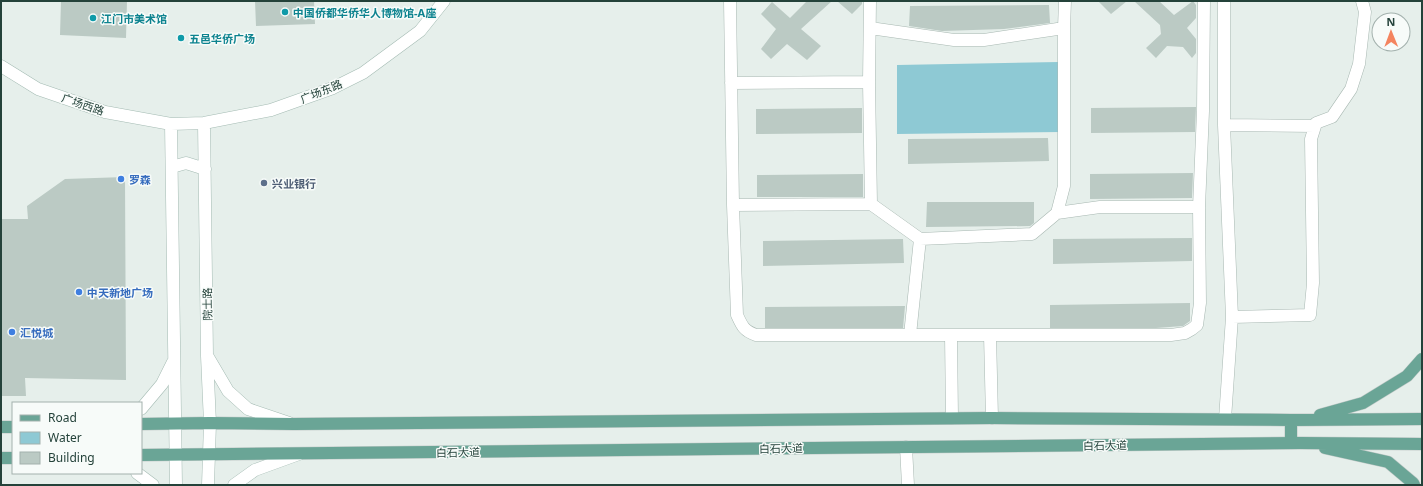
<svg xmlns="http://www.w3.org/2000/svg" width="1423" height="486" viewBox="0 0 1423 486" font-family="'Noto Sans','Noto Sans SC',sans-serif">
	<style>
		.water { fill: #8ec9d4 }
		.building { fill: #bbcac4 }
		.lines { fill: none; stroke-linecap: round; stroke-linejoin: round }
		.street-casing { stroke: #a8b8b2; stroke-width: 13 }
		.secondary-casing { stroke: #a4bbb3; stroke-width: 13 }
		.primary-casing { stroke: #c2cac8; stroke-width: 13 }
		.street { stroke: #fff; stroke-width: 12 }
		.secondary { stroke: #fff; stroke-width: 12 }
		.primary { stroke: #6aa596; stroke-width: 12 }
		.culture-dot { fill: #0f9aa8; stroke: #f7fbf9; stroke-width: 1.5 }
		.shop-dot { fill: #3f7fe0; stroke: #f7fbf9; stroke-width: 1.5 }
		.service-dot { fill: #5c6f8a; stroke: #f7fbf9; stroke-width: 1.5 }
		.labels { text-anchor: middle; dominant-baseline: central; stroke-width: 3; stroke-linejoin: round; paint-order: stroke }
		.culture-label { font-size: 11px; font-weight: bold; fill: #0d838f; stroke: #f7fbf9; text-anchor: start }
		.street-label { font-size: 11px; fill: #24423a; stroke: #f7fbf9 }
		.shop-label { font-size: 11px; font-weight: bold; fill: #366cbe; stroke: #f7fbf9; text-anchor: start }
		.service-label { font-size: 11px; font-weight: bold; fill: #4e5e75; stroke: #f7fbf9; text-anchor: start }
	</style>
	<rect width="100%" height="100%" fill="#e6efeb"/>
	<path class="water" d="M1059,62L1061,132L897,134V65Z"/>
	<path class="building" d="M61,1H127L126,38L60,35Z
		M255,1H314L315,24L256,26Z
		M807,1H832L801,29L821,46L807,60L787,44L771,59L761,49L776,29L761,14L772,2L790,18Z
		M837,1H862V4L852,14Z
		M1098,1H1127L1111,14Z
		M1134,1H1159L1174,15L1193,1L1196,5V18L1187,28L1196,39V53L1192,58L1183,47L1167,46L1156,58L1146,48L1161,34L1160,25Z
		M1049,5L1050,23L1004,29L942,31L909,26L910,6Z
		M1196,107L1195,132L1091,133V108Z
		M862,108V133L756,134V109Z
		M1048,138L1049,161L908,164V139Z
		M1193,173L1192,198L1090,199V174Z
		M863,174V197H757V175Z
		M125,177L126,380L25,378L26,396H1V219H28L27,206L65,179Z
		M927,202H1034V223L1030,226L926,227Z
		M1192,238V261L1053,264V239Z
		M903,239L904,263L763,266V241Z
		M1190,303V321L1183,326L1156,328H1050V305Z
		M905,306L903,328H765V307Z"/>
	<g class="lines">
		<defs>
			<path id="street" d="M730,1L733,205L737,315C742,326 744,331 756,335H1171L1185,333L1192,329L1197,325L1200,303L1199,207L1203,111L1204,1
				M1224,1V125L1232,317L1225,419
				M870,28L954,40H984L1064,28L1065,1
				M869,82L870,1
				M731,83L869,82L871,204L733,205
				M1224,125L1315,126
				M871,204L920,239L910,335
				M1057,213L1100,207H1199
				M920,239L1032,234L1057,213L1064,186V28
				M1232,317L1310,315L1313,283L1311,139L1316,123L1332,117L1351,89L1359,64L1365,12L1362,1
				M951,335L952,418
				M990,335L992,418
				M906,447L908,485"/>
			<path id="secondary" d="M1,66L38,89L105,112L171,124L204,123L271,110L333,88L363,73L420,31L444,1
				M204,123L207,356L210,423L208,485
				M171,124L176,485
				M172,167L186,163L205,169
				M208,357L228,391L248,409L289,423
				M141,409L162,384L173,362
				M137,473L153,485
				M234,485L255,470L299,454"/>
			<path id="primary" d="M1320,415L1363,403L1407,376L1422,359
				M1291,420V443
				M141,424L210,423L294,424L992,418L1291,420L1422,419
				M1,427H13
				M1325,448L1388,462L1413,483L1414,485
				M141,455L1300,443L1422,444
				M1,458H13"/>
		</defs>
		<use href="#street" class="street-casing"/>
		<use href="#secondary" class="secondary-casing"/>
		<use href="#primary" class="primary-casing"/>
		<use href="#street" class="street"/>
		<use href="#secondary" class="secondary"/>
		<use href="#primary" class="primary"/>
	</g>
	<g class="culture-dot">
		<circle cx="285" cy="12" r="4"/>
		<circle cx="93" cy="18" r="4"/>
		<circle cx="181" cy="38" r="4"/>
	</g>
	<g class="shop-dot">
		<circle cx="121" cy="179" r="4"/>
		<circle cx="79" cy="292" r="4"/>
		<circle cx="12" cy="332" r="4"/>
	</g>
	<circle class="service-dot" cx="264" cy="183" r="4"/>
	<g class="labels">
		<g class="culture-label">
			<text x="293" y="12">中国侨都华侨华人博物馆-A座</text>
			<text x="101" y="18">江门市美术馆</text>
			<text x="189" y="38">五邑华侨广场</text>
		</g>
		<g class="street-label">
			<text transform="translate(321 91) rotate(-22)">广场东路</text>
			<text transform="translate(83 104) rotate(19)">广场西路</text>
			<text transform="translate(207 304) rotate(-91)">院士路</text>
			<text transform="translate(1105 445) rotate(-1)">白石大道</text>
			<text transform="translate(781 448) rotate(-1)">白石大道</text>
			<text transform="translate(458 452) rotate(-1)">白石大道</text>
		</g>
		<g class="shop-label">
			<text x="129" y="179">罗森</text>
			<text x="87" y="292">中天新地广场</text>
			<text x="20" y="332">汇悦城</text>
		</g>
		<g class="service-label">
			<text x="272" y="183">兴业银行</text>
		</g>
	</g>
	<rect width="1423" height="486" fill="none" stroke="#24423a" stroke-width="4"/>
	<rect x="12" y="402" width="130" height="72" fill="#f7fbf9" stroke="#a3b1ad"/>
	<rect x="20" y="415" width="20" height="6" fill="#6aa596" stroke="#a3b1ad"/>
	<text x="48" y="422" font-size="12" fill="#24423a">Road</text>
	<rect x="20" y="432" width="20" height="12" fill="#8ec9d4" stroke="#a3b1ad"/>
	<text x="48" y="442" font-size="12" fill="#24423a">Water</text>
	<rect x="20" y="452" width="20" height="12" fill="#bbcac4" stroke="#a3b1ad"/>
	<text x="48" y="462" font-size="12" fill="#24423a">Building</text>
	<g transform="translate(1391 32) rotate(359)"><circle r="19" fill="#f7fbf9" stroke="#a3b1ad"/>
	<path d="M0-3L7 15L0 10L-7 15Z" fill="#f4845f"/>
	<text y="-6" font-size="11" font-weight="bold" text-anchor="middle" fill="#24423a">N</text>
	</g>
</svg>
